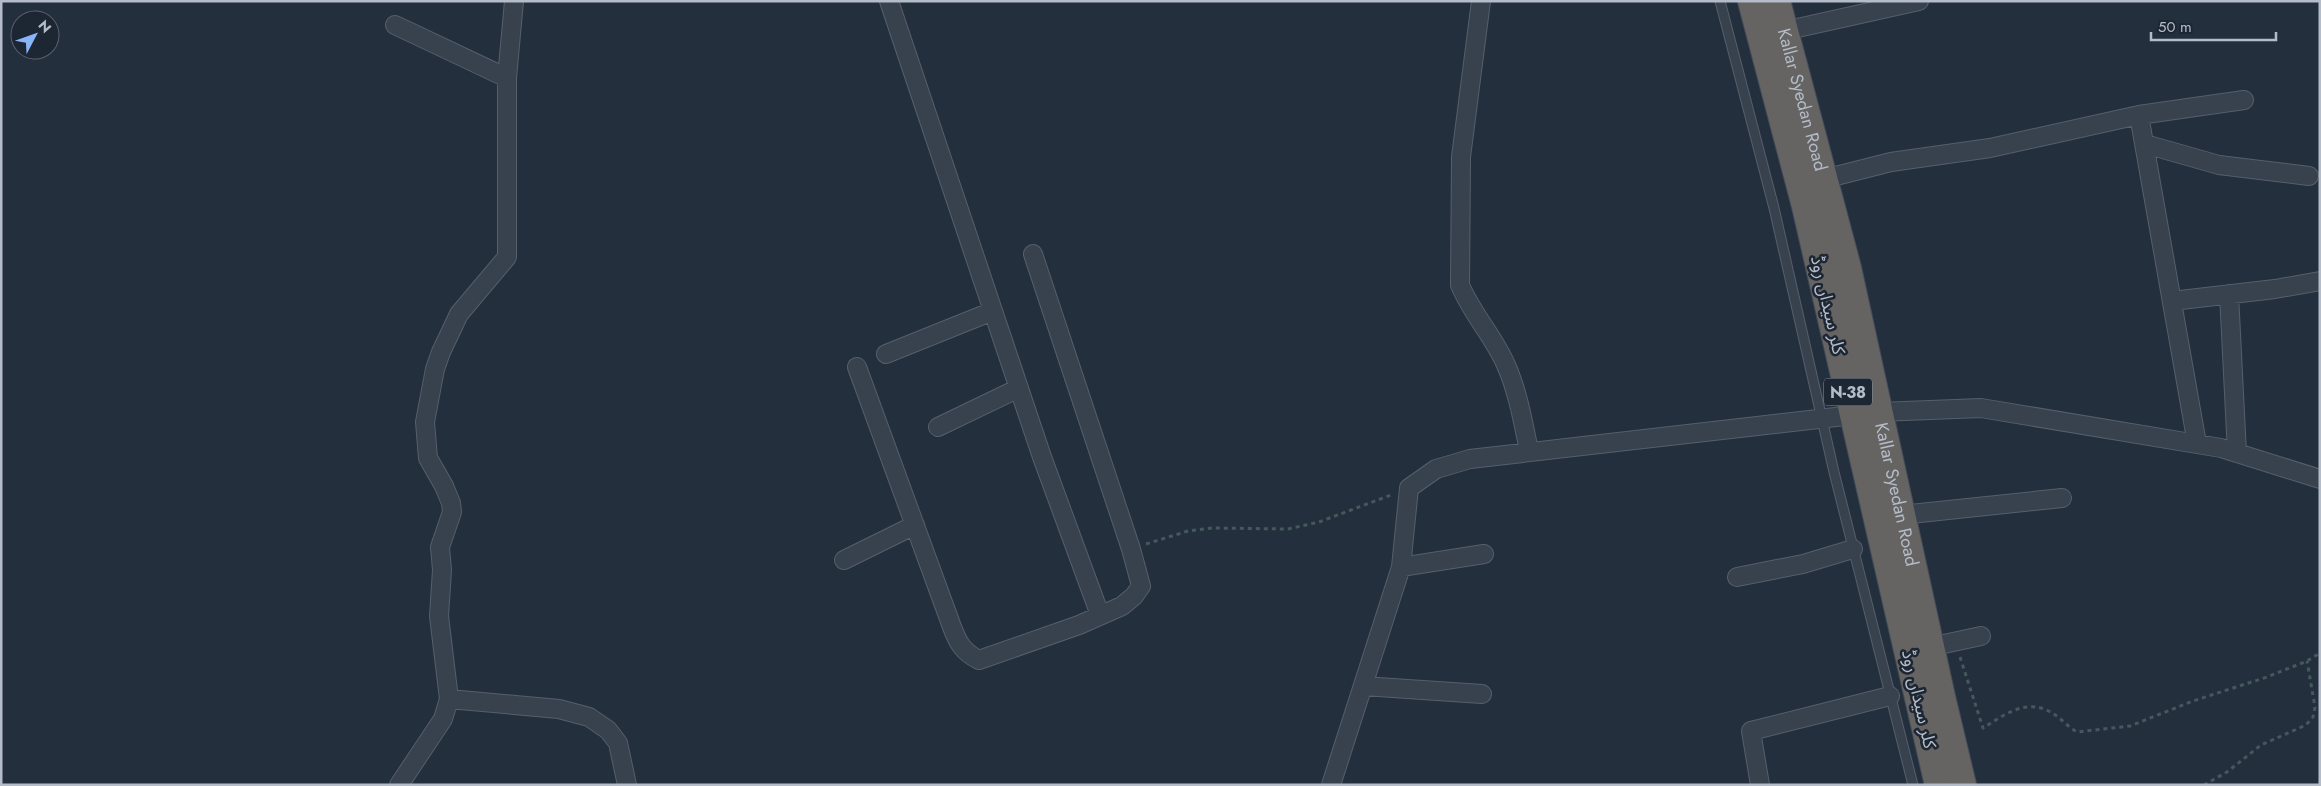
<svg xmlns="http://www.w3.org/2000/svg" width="2321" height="786" viewBox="0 0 2321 786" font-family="Jost,'Noto Sans Arabic',sans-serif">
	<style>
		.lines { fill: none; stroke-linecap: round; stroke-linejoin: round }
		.service-casing { stroke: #565f6c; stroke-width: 11 }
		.minor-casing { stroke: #565f6c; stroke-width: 20 }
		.trunk-casing { stroke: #434c59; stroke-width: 30 }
		.path { stroke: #44595c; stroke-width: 3; stroke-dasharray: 4 4; stroke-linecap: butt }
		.service { stroke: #38414e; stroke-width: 9 }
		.minor { stroke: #38414e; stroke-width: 18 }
		.trunk { stroke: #656462; stroke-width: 28 }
		.labels { text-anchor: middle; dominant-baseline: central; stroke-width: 5; stroke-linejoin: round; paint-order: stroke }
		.shield { fill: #1d2633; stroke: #878f9c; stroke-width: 1 }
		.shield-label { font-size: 16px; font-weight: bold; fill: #b4bcc9 }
		.street-label { font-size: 18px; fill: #b4bcc9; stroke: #1d2633 }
	</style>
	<rect width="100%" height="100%" fill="#242f3e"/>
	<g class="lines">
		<defs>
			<path id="service" d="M1720,1L1774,208L1834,472L1913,785"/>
			<path id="minor" d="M889,1L1042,457L1100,615
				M1481,1L1461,157L1460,285C1472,314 1494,337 1506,365C1518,392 1523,422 1529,451
				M395,25L507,78
				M1784,31L1919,1
				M2139,115L2197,444
				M2145,144L2219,165L2309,176
				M1824,179L1891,162L1990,148L2139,115L2244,100
				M2229,294L2237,453
				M2172,301L2275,289L2320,281
				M886,354L993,311
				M857,367L952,627C958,643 963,652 979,660L1079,625L1122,606L1134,596L1141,586L1131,549L1033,254
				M1879,412L1981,408L2221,448L2320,479
				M938,427L1019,388
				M1901,515L2062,498
				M844,560L915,525
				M1401,567L1484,554
				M1737,577L1803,564L1853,549
				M1930,647L1981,636
				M1363,686L1482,694
				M449,699L559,709L589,717L608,730L618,743L627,785
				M399,785L443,719L449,699L439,616L442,570L440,547L452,512L451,503L444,486L428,458L425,422L435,369L441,352L459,314L507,257V78L514,1
				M1331,785L1401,567L1409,488L1436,469L1470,459L1853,415
				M1760,785L1751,731L1890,696"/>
			<g id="trunk">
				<path d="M1752,1L1806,206L1939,785"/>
				<path id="s1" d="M1776,1L1847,268L1941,697L1962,785"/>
			</g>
		</defs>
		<use href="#service" class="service-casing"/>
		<use href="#minor" class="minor-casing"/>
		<use href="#trunk" class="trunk-casing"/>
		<path class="path" d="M1146,544L1188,531L1212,528L1288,529L1319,522L1391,495
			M1960,657L1983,728C2004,715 2027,697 2052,713C2061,718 2068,727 2077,732L2130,726L2193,701L2267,677L2307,661L2320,653
			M2204,785L2227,772L2261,745L2306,725L2313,717L2315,707L2307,661"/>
		<use href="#service" class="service"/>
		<use href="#minor" class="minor"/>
		<use href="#trunk" class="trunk"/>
	</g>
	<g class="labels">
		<rect class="shield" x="1824" y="378.5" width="48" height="27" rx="4"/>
		<g class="shield-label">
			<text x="1848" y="392">N-38</text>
		</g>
		<g class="street-label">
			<text stroke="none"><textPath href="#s1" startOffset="102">Kallar Syedan Road</textPath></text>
			<text transform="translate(1828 305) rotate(77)">کلر سیداں روڈ</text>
			<text stroke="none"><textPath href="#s1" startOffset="508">Kallar Syedan Road</textPath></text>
			<text transform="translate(1919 699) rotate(77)">کلر سیداں روڈ</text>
		</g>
	</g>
	<rect width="2321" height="786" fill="none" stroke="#b4bcc9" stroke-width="5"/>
	<g transform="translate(35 35) rotate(49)"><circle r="24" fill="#1d2633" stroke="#59626f"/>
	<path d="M0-4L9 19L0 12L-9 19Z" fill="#8ab4f8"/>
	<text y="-8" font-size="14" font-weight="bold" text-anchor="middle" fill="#b4bcc9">N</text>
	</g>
	<path d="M2151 32v8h125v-8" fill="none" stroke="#b4bcc9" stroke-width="2.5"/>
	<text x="2158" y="32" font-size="15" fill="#b4bcc9" stroke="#1d2633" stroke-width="4" paint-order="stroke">50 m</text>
</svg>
